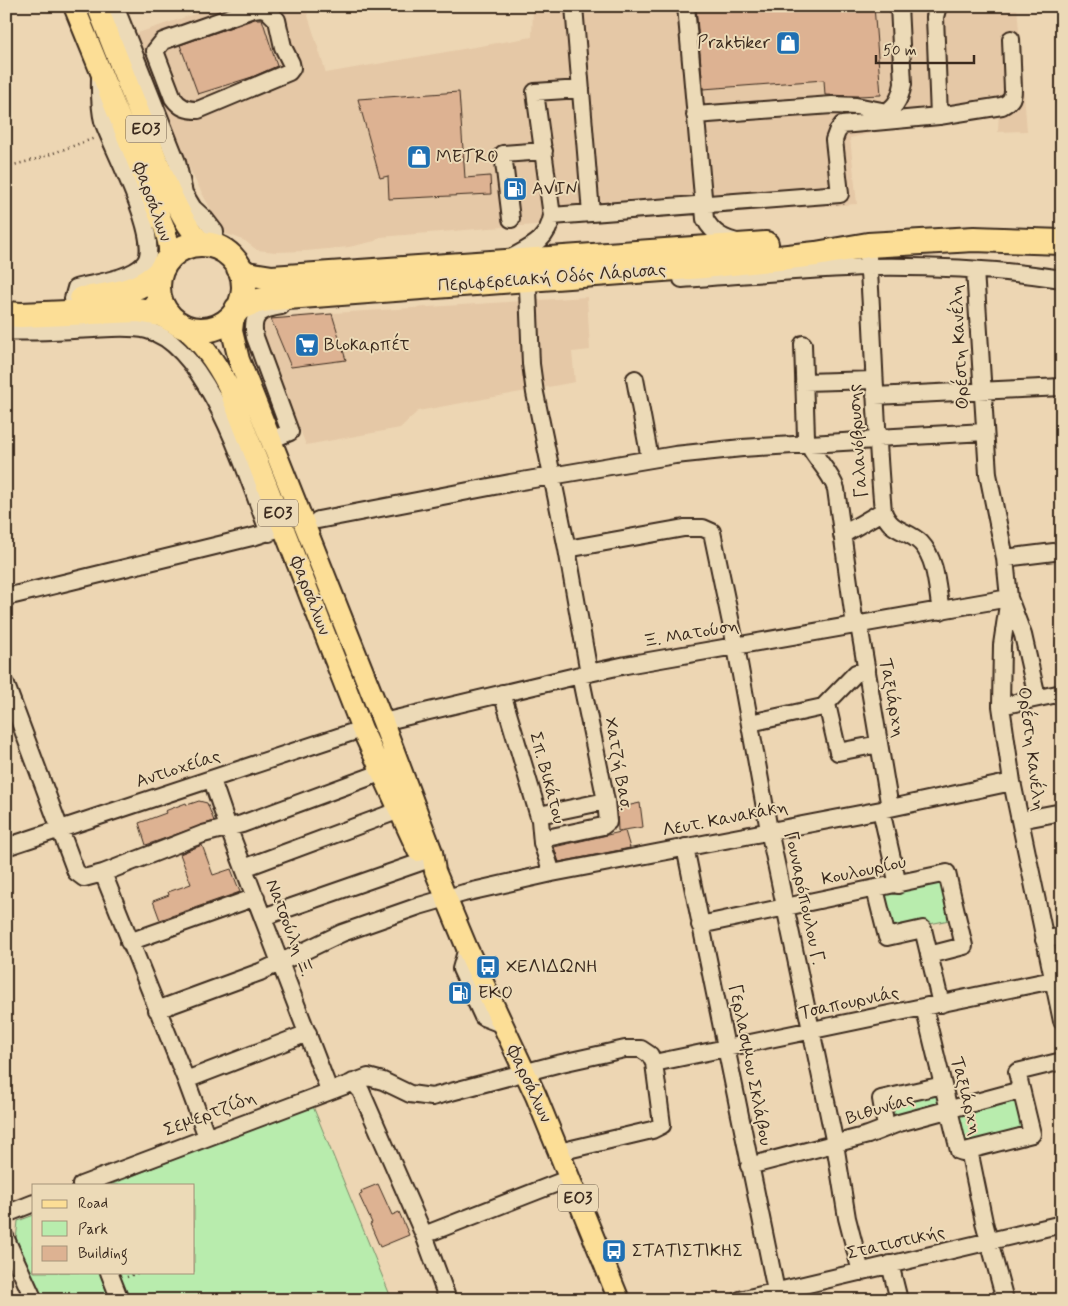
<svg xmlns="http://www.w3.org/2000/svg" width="1068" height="1306" viewBox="0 0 1068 1306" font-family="Mynerve,sans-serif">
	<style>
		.built { fill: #e5c8a6 }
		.green { fill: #b8ecad; stroke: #7a8b66 }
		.building { fill: #ddb292; stroke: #3b2a1e }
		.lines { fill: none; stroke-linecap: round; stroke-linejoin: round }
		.minor-casing { stroke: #3b2a1e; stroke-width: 20 }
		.major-casing { stroke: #3b2a1e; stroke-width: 24 }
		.highway-casing { stroke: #3b2a1e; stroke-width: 28 }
		.path { stroke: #3b2a1e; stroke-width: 2.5; stroke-dasharray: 1 4; stroke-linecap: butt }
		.minor { stroke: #ecdab7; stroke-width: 16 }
		.major { stroke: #fcde96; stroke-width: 20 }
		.highway { stroke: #fcde96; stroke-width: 24 }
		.labels { text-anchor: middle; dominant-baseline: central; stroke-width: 4; stroke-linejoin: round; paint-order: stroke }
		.shield { fill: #ecdab7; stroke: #705f4c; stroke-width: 1 }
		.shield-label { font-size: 16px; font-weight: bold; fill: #3b2a1e }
		.poi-label { font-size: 18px; fill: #3b2a1e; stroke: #ecdab7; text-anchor: start }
		.street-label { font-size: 18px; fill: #3b2a1e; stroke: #ecdab7 }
	</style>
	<rect width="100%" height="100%" fill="#edd6b3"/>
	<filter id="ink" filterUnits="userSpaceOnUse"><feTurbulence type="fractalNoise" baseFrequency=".02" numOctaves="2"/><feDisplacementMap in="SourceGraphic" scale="10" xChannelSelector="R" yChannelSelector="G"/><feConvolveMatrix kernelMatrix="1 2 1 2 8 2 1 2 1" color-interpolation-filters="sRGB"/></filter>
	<g filter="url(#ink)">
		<path class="built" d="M218,6H305L326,73L532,37L533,6H1017L1027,131L998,132L999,109L924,121L850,138L857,204L489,228L380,237L375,241L349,247L306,251L276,252L257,250L245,241L233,236L225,234L219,225L192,174L135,34Z
			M587,297L590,350L572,352L575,382L418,411L400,428L306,445L262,331L263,322L270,317Z"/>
		<path class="green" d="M946,881L954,919L891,932L882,894Z
			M938,1093L942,1104L896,1117L894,1115V1102Z
			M1009,1098L1017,1100L1023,1125L1020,1128L967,1143L963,1142L957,1116L958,1112Z
			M312,1104L392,1300H36L15,1250L18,1221L34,1215V1272H194V1185H110Z"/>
		<path class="building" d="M696,6H874L881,95L858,96L825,95L824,80L703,89Z
			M255,19H262L277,66L252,77L198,94L180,45Z
			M459,92L465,178L490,176L491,194L389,199L388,176L380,178L358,99Z
			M332,314L346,360L291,367L271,319Z
			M199,801L207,803L214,821L146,845L139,823L166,813L165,811L186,803L187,805Z
			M640,803L643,827L618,831L617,808Z
			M625,831L630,848L559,862L554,847Z
			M202,845L213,875L231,869L240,892L160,920L153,901L169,895L168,892L191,884L180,854Z
			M378,1184L392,1215L399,1212L409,1235L380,1247L370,1224L372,1223L359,1195L362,1194L361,1191Z"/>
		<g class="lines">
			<defs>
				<path id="minor" d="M115,6L177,162L184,193L193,208L205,219L215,232
					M574,6L591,213
					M686,6L705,219C713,234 724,239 740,243
					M261,8L267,10L277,20L283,47L291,63L292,68L289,72L198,110C187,110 180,108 173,98L155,51L163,41L253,9Z
					M695,115L832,105L856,106L887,112
					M939,116L1002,106C1010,102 1013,99 1013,90L1011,39
					M879,118C894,107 899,104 903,84L899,6
					M552,216L840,194L834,140L837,132L842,125L939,116L935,17L938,6
					M511,219L503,154L544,151
					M868,257C874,342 875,426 883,511C891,533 907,529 921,543C937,560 937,590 941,611
					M509,259C530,247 547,242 552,216L535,92L581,89
					M975,270L988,474L1005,558L1009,598L1023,635L1037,697
					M682,279C744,275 806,269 868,267C932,266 998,269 1062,279
					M528,289L531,364L535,393L567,549L589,673
					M73,299L76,288C95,283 131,279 144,264C164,242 112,148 103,121C99,106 100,90 100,75
					M6,331C35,333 65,330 94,329C111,328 130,326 147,330C208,345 248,479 269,533
					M803,344L806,437C811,457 830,469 836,489L855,626
					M635,379L650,459
					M804,382L874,380
					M875,396L1062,387
					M877,438L985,432
					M271,440L290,432L255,337C250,314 262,309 281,306
					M318,520L510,483L675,455L742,448L876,440
					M842,535L883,511
					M567,549L684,528H703L712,532L736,647L769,830L835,1144L847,1218L861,1272
					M1005,558L1062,551
					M6,597L256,536L278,529
					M859,625L890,808
					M6,685L76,872L84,878L103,873L203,834L242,824L383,772
					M502,693L540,820L542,843L552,873
					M827,704L838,752L879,744
					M1001,706L1062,693
					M383,722L580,675L626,665L1009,598L1002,645L1001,706L1012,782L1062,1021
					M750,723L823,707L856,673L867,670
					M212,780L228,827L329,1090
					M881,810L898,885
					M539,815L606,801
					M1020,820L1062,812
					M542,839L603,826L608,822L606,801L580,675
					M6,847L362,729
					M685,847L776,1291
					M244,868L400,810
					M103,873L186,1080L207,1137
					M875,889L887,937L923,929L941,1004
					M263,917L424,861
					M700,925L947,873L964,946L929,955
					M1044,940L1062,936
					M129,942L256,897
					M467,948L461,969L483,1017L501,1024
					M924,1007L959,1151L962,1152L969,1150L984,1222L1005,1300
					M157,1010L260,972L342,933L419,906L464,893L552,873L881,810L1012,782
					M654,1063L1053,980
					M186,1080L308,1033
					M353,1082L361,1091L424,1235L448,1300
					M886,1127L881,1099L943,1085
					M969,1150L1032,1134L1017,1072L1062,1061
					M749,1166L868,1135L899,1123L1021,1090
					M81,1185L368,1077L383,1081L410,1094L432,1097L557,1064L625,1049H641L650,1055L654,1063L662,1125L652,1130L559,1152
					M6,1214L34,1203
					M424,1235L570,1178
					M6,1239L34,1300
					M890,1264L899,1300
					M109,1272L120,1300
					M740,1300L1062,1224"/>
				<path id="major" d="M74,6L164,227C167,238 171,248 168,259
					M97,6C112,44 127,82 142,120C154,150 179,229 206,245
					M234,314L232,331L239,360L383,722L432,852L435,871L467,948L536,1096L619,1300
					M181,325C202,342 216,362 228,386L362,729L418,851"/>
				<path id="highway" d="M158 287a43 43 0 1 1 86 0a43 43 0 1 1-86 0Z
					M239,268L247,274L272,278L766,244
					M82,299C111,295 142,292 162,269
					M237,309L253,302L274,298L703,266L816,254L868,245L974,239L1062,242
					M6,314L21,315L138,310L161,314L176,322"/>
			</defs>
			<use href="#minor" class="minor-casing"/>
			<use href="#major" class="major-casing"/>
			<use href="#highway" class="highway-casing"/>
			<path class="path" d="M6,167L37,159L95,138
				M127,1277L140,1272"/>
			<use href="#minor" class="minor"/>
			<use href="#major" class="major"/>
			<use href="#highway" class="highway"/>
		</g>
	</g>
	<defs>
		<symbol id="shop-square" viewBox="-11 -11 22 22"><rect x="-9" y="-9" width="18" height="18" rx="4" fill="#1f6fb2" stroke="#ecdab7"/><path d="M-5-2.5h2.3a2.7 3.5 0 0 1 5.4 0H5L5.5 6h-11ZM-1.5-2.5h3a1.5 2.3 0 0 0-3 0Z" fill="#fff"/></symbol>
		<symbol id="fuel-square" viewBox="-11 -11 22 22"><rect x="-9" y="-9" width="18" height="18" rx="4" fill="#1f6fb2" stroke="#ecdab7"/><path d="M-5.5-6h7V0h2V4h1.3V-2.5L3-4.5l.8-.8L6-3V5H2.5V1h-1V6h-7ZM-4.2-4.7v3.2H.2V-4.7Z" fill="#fff"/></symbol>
		<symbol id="supermarket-square" viewBox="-11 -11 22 22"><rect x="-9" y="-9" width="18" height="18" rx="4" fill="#1f6fb2" stroke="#ecdab7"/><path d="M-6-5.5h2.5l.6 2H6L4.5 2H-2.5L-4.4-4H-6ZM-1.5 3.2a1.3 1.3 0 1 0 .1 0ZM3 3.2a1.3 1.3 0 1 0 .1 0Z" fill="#fff"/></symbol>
		<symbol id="bus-square" viewBox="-11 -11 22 22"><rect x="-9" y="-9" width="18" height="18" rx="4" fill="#1f6fb2" stroke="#ecdab7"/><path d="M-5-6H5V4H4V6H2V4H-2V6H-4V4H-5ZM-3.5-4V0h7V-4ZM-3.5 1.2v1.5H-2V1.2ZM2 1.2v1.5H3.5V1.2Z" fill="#fff"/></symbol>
	</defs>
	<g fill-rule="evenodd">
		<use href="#shop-square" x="774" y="29" width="28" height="28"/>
		<use href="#shop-square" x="405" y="143" width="28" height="28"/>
		<use href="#fuel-square" x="501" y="175" width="28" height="28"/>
		<use href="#supermarket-square" x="293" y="331" width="28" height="28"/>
		<use href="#bus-square" x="474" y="953" width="28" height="28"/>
		<use href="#fuel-square" x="446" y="979" width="28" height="28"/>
		<use href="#bus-square" x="600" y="1237" width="28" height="28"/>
	</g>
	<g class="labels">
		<g class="shield">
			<rect x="126" y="115.5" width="40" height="27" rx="4"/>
			<rect x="258" y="499.5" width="40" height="27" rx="4"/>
			<rect x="558" y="1184.5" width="40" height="27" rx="4"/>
		</g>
		<g class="shield-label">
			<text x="146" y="129">ΕΟ3</text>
			<text x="278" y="513">ΕΟ3</text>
			<text x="578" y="1198">ΕΟ3</text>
		</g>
		<g class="poi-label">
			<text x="770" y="43" text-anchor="end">Praktiker</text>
			<text x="436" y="157">METRO</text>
			<text x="532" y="189">AVIN</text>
			<text x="324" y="345">Βιοκαρπέτ</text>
			<text x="506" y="967">ΧΕΛΙΔΩΝΗ</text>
			<text x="478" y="993">EKO</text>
			<text x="632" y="1251">ΣΤΑΤΙΣΤΙΚΗΣ</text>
		</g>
		<g class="street-label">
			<text transform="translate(152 202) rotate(70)">Φαρσάλων</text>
			<text transform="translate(552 278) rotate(-4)">Περιφερειακή Οδός Λάρισας</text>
			<text transform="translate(960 347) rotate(-93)">Ορέστη Κανέλη</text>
			<text transform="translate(858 441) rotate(-94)">Γαλανόβρυσης</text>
			<text transform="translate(310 596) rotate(69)">Φαρσάλων</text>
			<text transform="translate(691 634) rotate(-10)">Ξ. Ματούση</text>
			<text transform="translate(892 698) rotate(80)">Ταξιάρχη</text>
			<text transform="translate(1031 749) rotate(83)">Ορέστη Κανέλη</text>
			<text transform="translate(618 764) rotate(80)">Χατζή Βασ.</text>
			<text transform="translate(178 769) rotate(-18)">Αντιοχείας</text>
			<text transform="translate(547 778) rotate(75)">Σπ. Βικάτου</text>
			<text transform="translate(725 819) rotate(-11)">Λευτ. Κανακάκη</text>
			<text transform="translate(864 871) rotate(-12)">Κουλουρίου</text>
			<text transform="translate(804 898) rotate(78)">Γουναρόπουλου Γ.</text>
			<text transform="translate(289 928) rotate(69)">Νατσούλη Ξ.</text>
			<text transform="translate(849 1003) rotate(-12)">Τσαπουρνιάς</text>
			<text transform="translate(750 1065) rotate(79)">Γερλασιμου Σκλάβου</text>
			<text transform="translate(529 1084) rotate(65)">Φαρσάλων</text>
			<text transform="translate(966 1096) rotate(76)">Ταξιάρχη</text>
			<text transform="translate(880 1109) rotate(-17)">Βιθυνίας</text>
			<text transform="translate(210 1114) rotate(-21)">Σεμερτζίδη</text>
			<text transform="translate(896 1243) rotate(-13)">Στατιστικής</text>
		</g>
	</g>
	<rect width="1068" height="1306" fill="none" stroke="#ecdab7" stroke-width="25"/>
	<rect x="12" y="12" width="1043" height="1281" fill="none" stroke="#3b2a1e" stroke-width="2" filter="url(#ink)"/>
	<rect x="32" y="1184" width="162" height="90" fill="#ecdab7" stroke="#a5947a"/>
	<rect x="42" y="1200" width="25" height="8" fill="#fcde96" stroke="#a5947a"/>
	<text x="78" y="1208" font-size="15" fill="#3b2a1e">Road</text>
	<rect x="42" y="1221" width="25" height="15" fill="#b8ecad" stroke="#a5947a"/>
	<text x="78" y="1234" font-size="15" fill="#3b2a1e">Park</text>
	<rect x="42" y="1246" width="25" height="15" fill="#ddb292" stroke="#a5947a"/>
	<text x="78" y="1258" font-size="15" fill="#3b2a1e">Building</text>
	<path d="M876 55v8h98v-8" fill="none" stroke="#3b2a1e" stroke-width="2.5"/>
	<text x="883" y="55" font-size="15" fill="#3b2a1e" stroke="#ecdab7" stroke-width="4" paint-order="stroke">50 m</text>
</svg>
